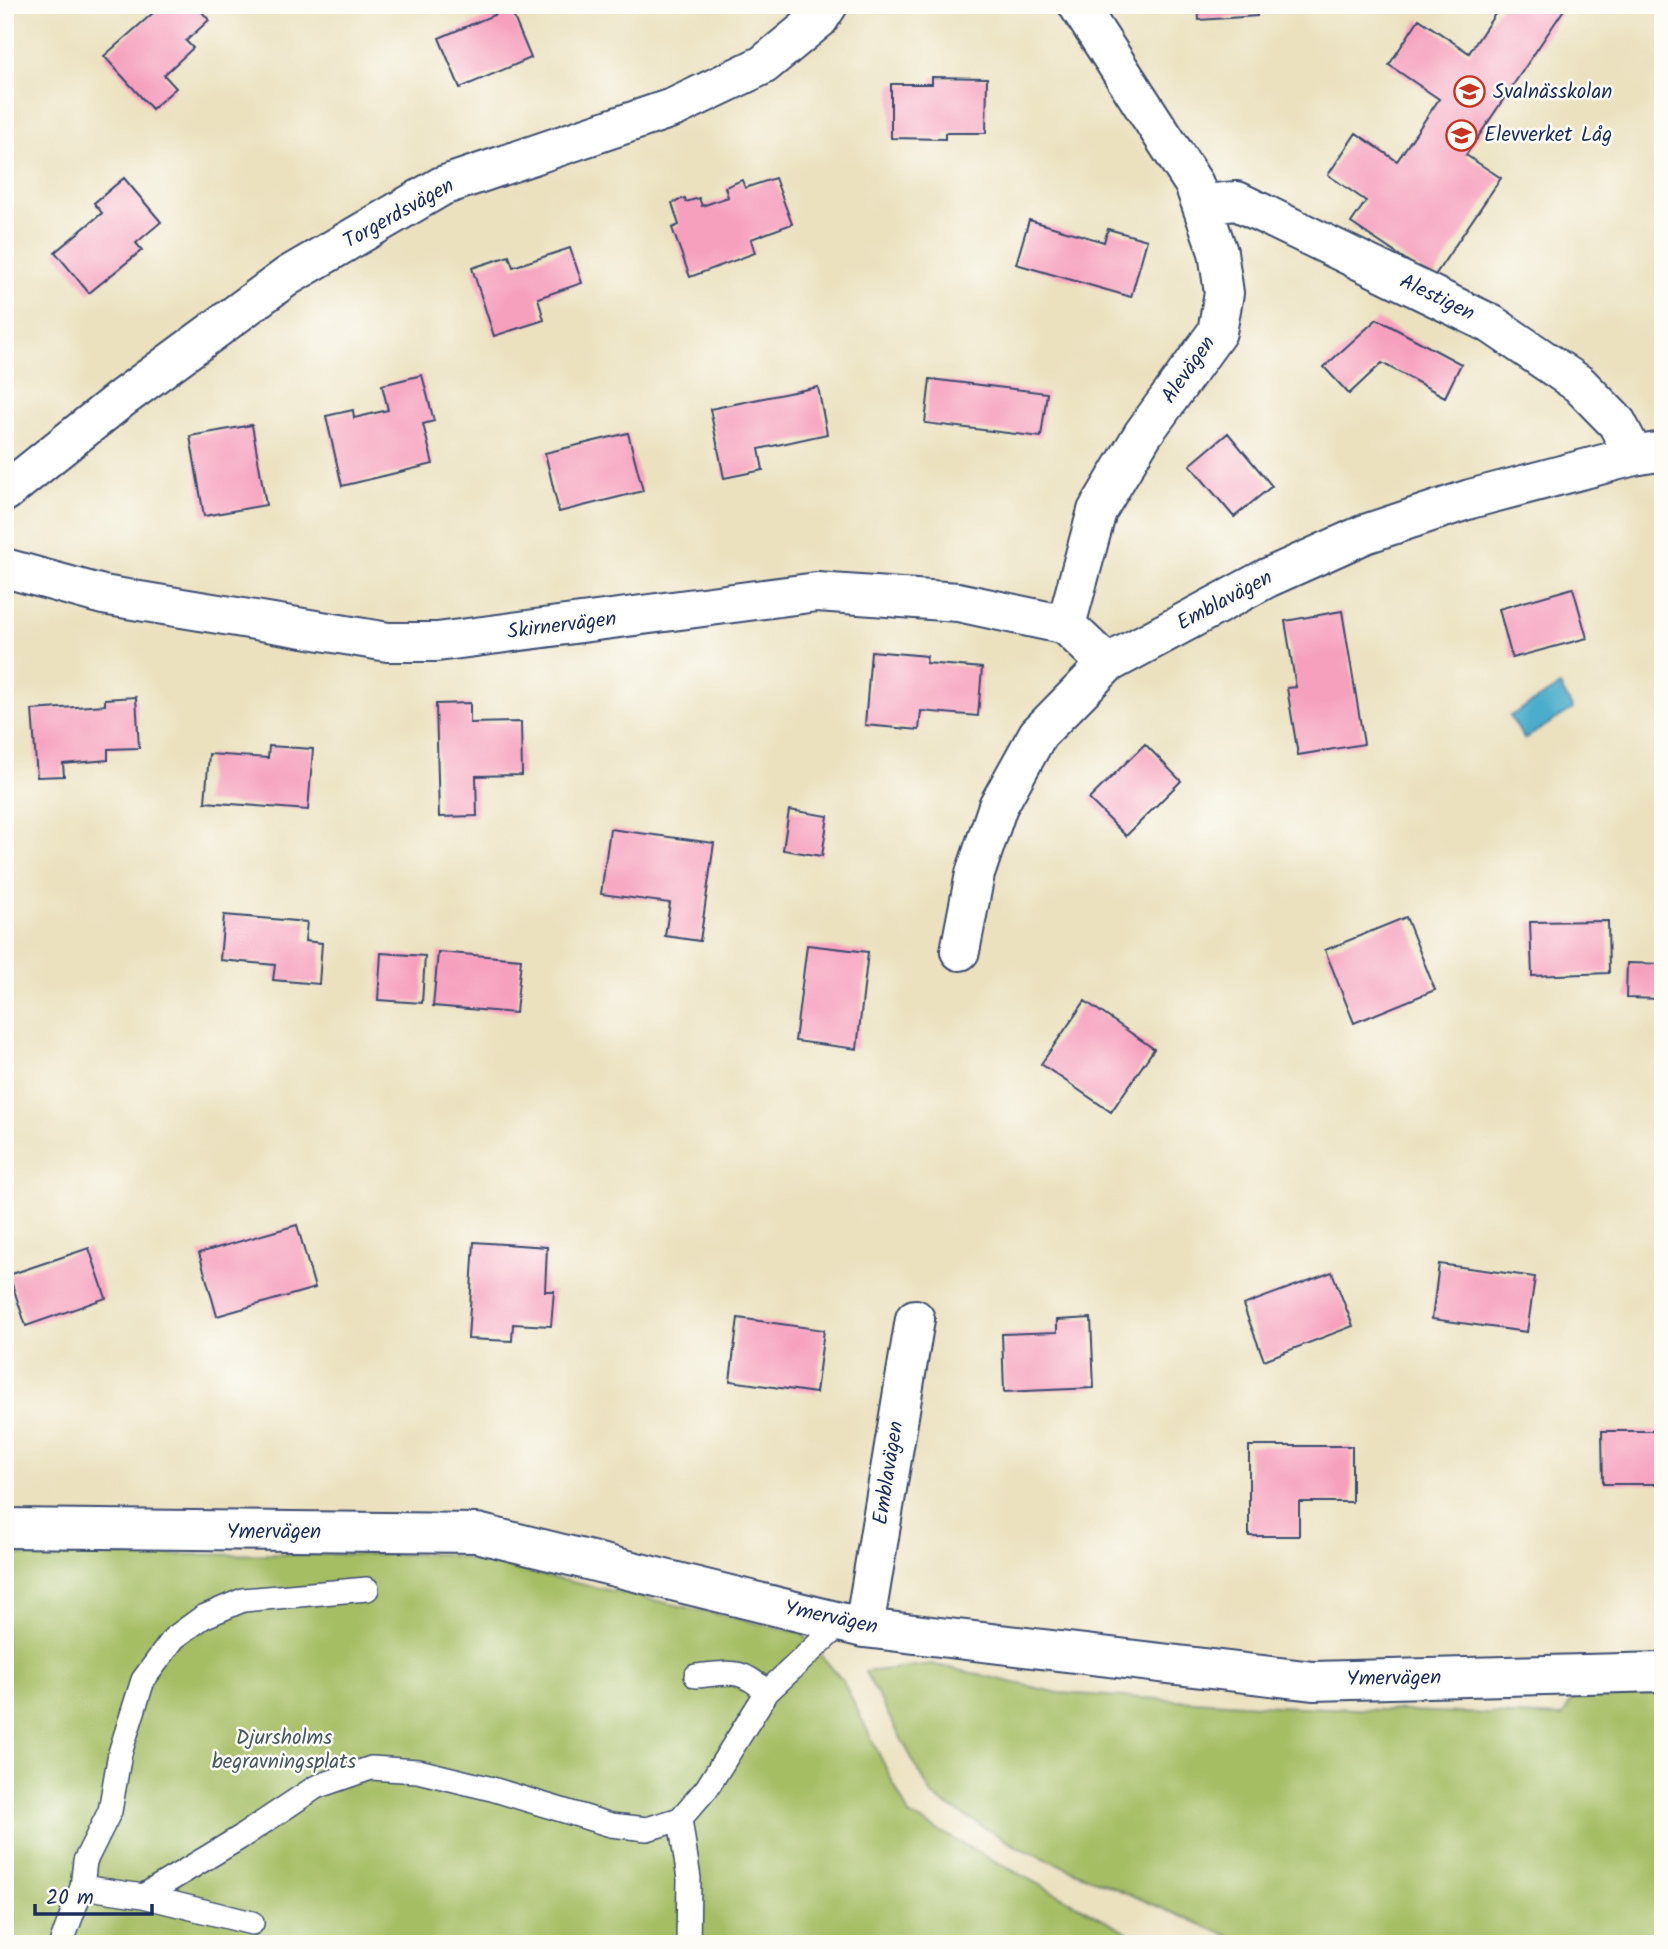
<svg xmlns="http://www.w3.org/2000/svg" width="1668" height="1949" viewBox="0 0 1668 1949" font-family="Kalam,sans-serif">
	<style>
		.green { fill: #a5bd63; stroke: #607660; stroke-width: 2 }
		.water { fill: #4cadcb; stroke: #346e94; stroke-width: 2 }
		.building { fill: #f6a0be }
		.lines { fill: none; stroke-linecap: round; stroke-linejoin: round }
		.lane-casing { stroke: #3a4a6d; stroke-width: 26 }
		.street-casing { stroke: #3a4a6d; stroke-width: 42 }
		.lane { stroke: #fff; stroke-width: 23 }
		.street { stroke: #fff; stroke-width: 38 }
		.labels { text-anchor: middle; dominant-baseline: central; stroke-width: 5; stroke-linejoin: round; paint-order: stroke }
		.poi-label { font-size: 21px; fill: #1b2f5e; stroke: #fdfcf7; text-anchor: start }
		.street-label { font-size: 21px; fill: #1b2f5e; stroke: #fdfcf7 }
		.park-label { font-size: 21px; fill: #445a60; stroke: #fdfcf7 }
	</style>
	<rect width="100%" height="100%" fill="#fdfcf7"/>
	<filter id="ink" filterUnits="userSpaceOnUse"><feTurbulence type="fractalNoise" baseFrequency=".0143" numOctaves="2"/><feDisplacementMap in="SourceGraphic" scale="14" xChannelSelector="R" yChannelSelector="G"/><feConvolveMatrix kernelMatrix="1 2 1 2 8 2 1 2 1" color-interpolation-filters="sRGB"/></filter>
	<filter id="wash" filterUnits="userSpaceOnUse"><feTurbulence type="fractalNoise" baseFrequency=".00686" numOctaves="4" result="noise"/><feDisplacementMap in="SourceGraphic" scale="28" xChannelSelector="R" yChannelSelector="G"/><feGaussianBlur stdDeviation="1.57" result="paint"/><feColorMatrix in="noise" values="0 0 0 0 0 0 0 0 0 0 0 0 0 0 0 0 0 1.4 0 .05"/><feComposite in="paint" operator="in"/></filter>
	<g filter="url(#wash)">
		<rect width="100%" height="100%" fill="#ebe1bf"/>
		<path class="green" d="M445,1554L802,1633L843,1681L909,1815L1150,1944H5V1555Z
			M932,1664L1059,1693L1276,1706L1562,1717L1576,1693H1663V1944H1247L1018,1847L933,1797L865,1672Z"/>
		<path class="water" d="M1560,686L1573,709L1524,739L1510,716Z"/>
		<g id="blocks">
			<path class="building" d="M145,5H196L209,20L186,41L193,48L164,75L176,88L152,109L104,56L153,13Z
				M1198,5H1257V16L1199,20Z
				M1501,5H1567L1466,155L1501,178L1433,278L1351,223L1366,201L1328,175L1356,133L1397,161L1439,99L1389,65L1419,19L1469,53Z
				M510,8L531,58L460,88L439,38Z
				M932,77L987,78L986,133H945V139L891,138V84H932Z
				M124,178L161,222L136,243L142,250L89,293L55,252L102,213L94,203Z
				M775,178L792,224L751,239L755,253L690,277L672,228L679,225L672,203L685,198L686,202L699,198L702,206L728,197L725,187L742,180L745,188Z
				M1029,220L1104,242L1108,229L1147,240L1131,297L1016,264Z
				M570,248L582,283L538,298L544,320L494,336L472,268L509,256L513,267Z
				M1377,319L1461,364L1445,397L1382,363L1349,394L1324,367Z
				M422,375L434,421L423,424L433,464L342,486L326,416L353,410L354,418L388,410L382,385Z
				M930,379L1047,393L1041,437L925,423Z
				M818,387L827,434L759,449L763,470L724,478L710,409Z
				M252,425L266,505L204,516L190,436Z
				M628,433L643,491L559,512L545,453Z
				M1228,433L1272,486L1234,517L1190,465Z
				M1573,588L1587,638L1512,658L1499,609Z
				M1342,611L1364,744L1298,755L1287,688L1296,687L1285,621Z
				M871,651L927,656L926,663L982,668L978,716L921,711L919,730L865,725Z
				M136,697L139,748L108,749V760L63,764L64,776L37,777L32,710L105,705V699Z
				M470,703V723L521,722L522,775L476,776L477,816L439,817L436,704Z
				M1145,744L1181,781L1126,836L1089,799Z
				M269,746L313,749L308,810L205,802L209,754L268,758Z
				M789,810L828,816L822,856L783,850Z
				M610,829L714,843L700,941L665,936L670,903L601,894Z
				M224,915L307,922L305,941L322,943L319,984L273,980L275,965L220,960Z
				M1406,917L1435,990L1354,1023L1325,950Z
				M1608,921L1609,973L1532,976L1530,922Z
				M807,945L868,952L857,1049L795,1041Z
				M438,952L521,959L516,1013L433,1006Z
				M381,953L425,956L422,1003L378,1000Z
				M1627,963L1663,964V999L1626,998Z
				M1085,1001L1154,1049L1111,1112L1041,1064Z
				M297,1225L315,1288L217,1316L199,1253Z
				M474,1242L547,1247L545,1291H554L551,1326L513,1324L512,1341L468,1339Z
				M89,1248L106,1298L26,1326L9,1275Z
				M1439,1264L1535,1277L1527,1332L1432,1319Z
				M1332,1272L1353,1326L1264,1360L1243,1305Z
				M738,1318L824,1330L816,1393L730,1381Z
				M1091,1318L1094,1388L1004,1392L1002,1334L1057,1332V1320Z
				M1602,1431H1663V1484H1603Z
				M1249,1446H1352V1502H1299V1536H1249Z"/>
		</g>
	</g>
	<g filter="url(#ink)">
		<use href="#blocks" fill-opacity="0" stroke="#3a4a6d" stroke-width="2"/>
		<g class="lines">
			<defs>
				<path id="lane" d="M696,1676C731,1673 739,1667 767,1692
					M680,1819L689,1879L688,1944
					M82,1887L143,1896L252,1923
					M143,1896L241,1837L316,1787L371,1768L418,1771L492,1789L611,1825L647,1829L680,1819L707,1788L767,1692L842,1622
					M61,1944L82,1887L85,1861L110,1811L120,1753L143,1680L174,1638L203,1617L243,1600L367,1589"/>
				<path id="street" d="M1203,204L1237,201L1491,324L1579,384L1617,423L1634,456
					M5,492L121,399L288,276L442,186L675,107L763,65L819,19L828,5
					M5,568L103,595L388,642H437L817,592L958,602L1066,625L1107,664
					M1066,625L1097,511L1143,434L1217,332L1224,293L1218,252L1194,184L1078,5
					M960,951L975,874L998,806L1038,734L1107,664L1267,578L1365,534L1470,499L1634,456L1663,451
					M5,1528L477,1533L864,1628L1313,1681L1663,1672
					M864,1628L915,1319"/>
			</defs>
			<use href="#lane" class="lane-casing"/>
			<use href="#street" class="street-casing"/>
			<use href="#lane" class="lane"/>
			<use href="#street" class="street"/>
		</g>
	</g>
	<defs>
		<symbol id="school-ring" viewBox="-11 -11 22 22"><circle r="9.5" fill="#fdfcf7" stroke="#c8321e" stroke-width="1.5"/><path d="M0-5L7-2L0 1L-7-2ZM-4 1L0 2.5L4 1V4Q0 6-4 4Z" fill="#c8321e"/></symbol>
	</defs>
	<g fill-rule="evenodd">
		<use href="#school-ring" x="1452" y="74" width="35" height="35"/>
		<use href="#school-ring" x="1444" y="118" width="35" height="35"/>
	</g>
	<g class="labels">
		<g class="poi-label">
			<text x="1493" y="92">Svalnässkolan</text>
			<text x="1484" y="135">Elevverket Låg</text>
		</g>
		<g class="street-label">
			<text transform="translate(399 214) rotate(-29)">Torgerdsvägen</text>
			<text transform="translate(1437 298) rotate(26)">Alestigen</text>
			<text transform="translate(1189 370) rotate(-55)">Alevägen</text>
			<text transform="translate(1225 601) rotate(-28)">Emblavägen</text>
			<text transform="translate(562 626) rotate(-7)">Skirnervägen</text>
			<text transform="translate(889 1473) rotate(-81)">Emblavägen</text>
			<text x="274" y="1532">Ymervägen</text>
			<text transform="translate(831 1618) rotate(12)">Ymervägen</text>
			<text transform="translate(1394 1679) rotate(-1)">Ymervägen</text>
		</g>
		<g class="park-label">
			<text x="284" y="1738">Djursholms<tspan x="284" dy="24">begravningsplats</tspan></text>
		</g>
	</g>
	<rect width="1668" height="1949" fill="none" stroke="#fdfcf7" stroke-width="28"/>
	<path d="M35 1904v10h117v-10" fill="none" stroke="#1b2f5e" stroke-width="3.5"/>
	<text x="46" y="1904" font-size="21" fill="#1b2f5e" stroke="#fdfcf7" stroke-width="5" paint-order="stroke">20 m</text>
</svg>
